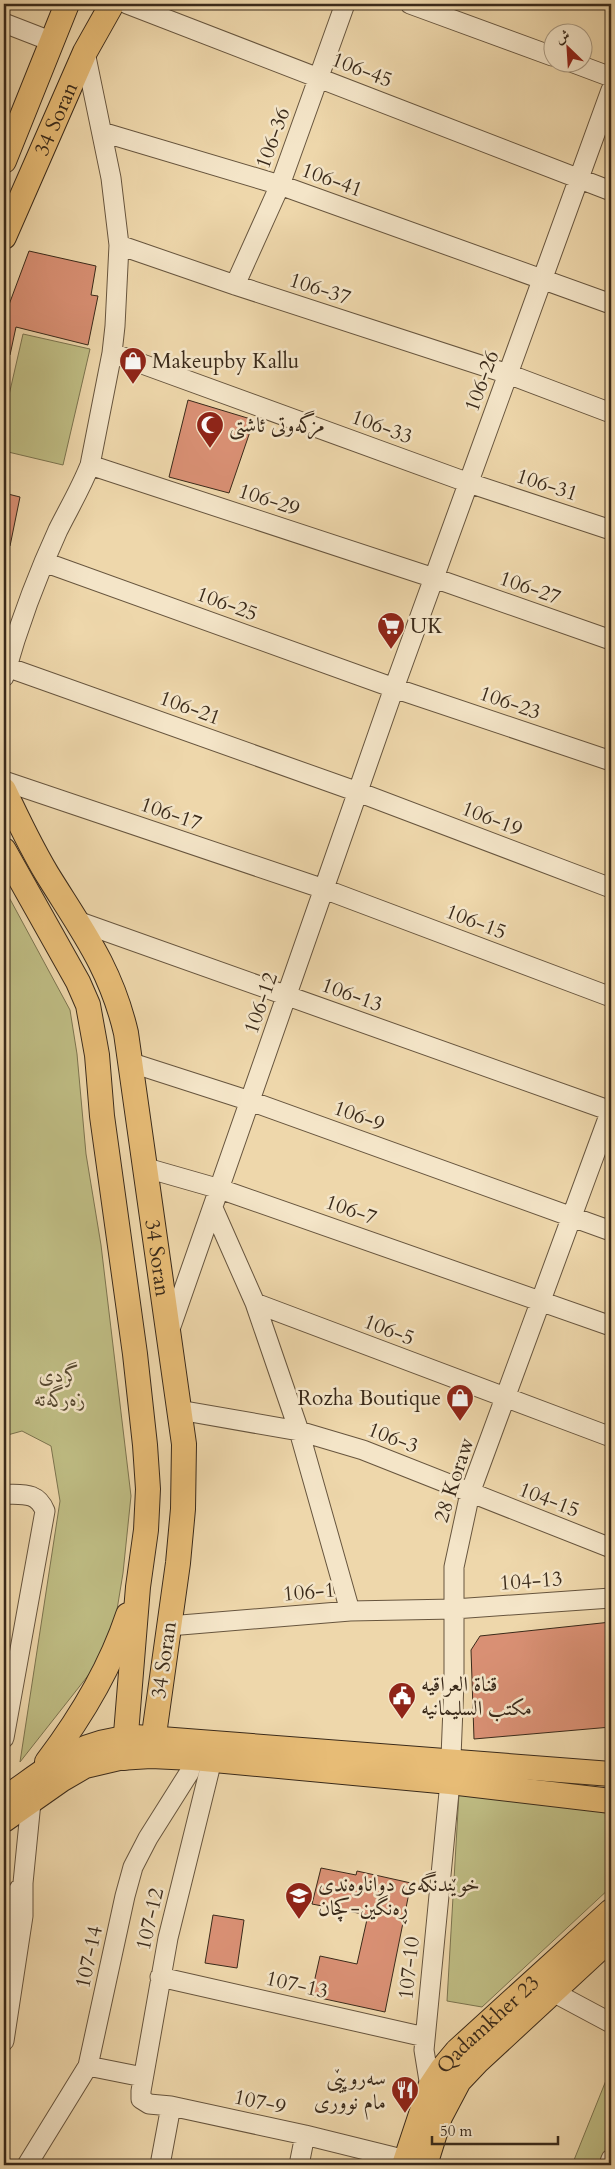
<svg xmlns="http://www.w3.org/2000/svg" width="615" height="2169" viewBox="0 0 615 2169" font-family="Cardo,Amiri,serif">
	<style>
		.green { fill: #bfbd84; stroke: #7c744f }
		.building { fill: #d99074; stroke: #3a2a1a }
		.lines { fill: none; stroke-linecap: round; stroke-linejoin: round }
		.minor-casing { stroke: #67553e; stroke-width: 21 }
		.major-casing { stroke: #3a2a1a; stroke-width: 26 }
		.minor { stroke: #f4e5c8; stroke-width: 19 }
		.major { stroke: #e7bc76; stroke-width: 24 }
		.labels { text-anchor: middle; dominant-baseline: central; stroke-width: 5; stroke-linejoin: round; paint-order: stroke }
		.street-label { font-size: 21px; fill: #3a2a1a; stroke: #f4e5c8 }
		.poi-label { font-size: 21px; fill: #3a2a1a; stroke: #f4e5c8; text-anchor: start }
		.park-label { font-size: 21px; font-style: italic; fill: #55472f; stroke: #f4e5c8 }
	</style>
	<rect width="100%" height="100%" fill="#eed7ab"/>
	<filter id="stains"><feTurbulence type="fractalNoise" baseFrequency=".004" numOctaves="4"/><feColorMatrix values="0 0 0 0 .2 0 0 0 0 .09 0 0 0 0 .02 0 0 0 .5 -.17"/></filter>
	<radialGradient id="worn" r=".72"><stop offset=".6" stop-color="#630" stop-opacity="0"/><stop offset="1" stop-color="#630" stop-opacity=".3"/></radialGradient>
	<path class="green" d="M23,334L90,349L63,465L4,451V417Z
		M4,888L70,1010L77,1054L86,1154L101,1245L131,1496L123,1573L114,1628L94,1668L20,1762L60,1501L51,1446L22,1431L4,1436Z
		M459,1793L611,1812V1887L482,2007L447,2001Z
		M611,2068V2165H572Z"/>
	<path class="building" d="M29,251L96,266L91,295L98,296L88,345L16,327L10,355L4,354V318Z
		M188,400L254,420L229,493L169,477Z
		M4,493L20,497L10,546H4Z
		M611,1622V1727L474,1739L471,1650L480,1636Z
		M321,1868L356,1875L357,1871L411,1883L385,2012L311,1996L320,1956L357,1964L368,1915L312,1904Z
		M213,1915L244,1920L237,1968L205,1963Z"/>
	<g class="lines">
		<defs>
			<path id="minor" d="M127,4L611,191
				M410,4L552,56
				M4,23L53,42
				M571,62L611,77
				M102,132L280,185L611,304
				M119,245L235,285L508,374L611,413
				M235,285L280,185L345,4
				M112,353L469,483L611,530
				M90,465L434,578L611,640
				M44,562L394,688L611,761
				M4,666L358,792L611,888
				M4,677C18,627 36,578 58,530C69,508 81,488 90,465L112,353L115,326L119,245L111,178L85,52
				M4,781L324,889L611,997
				M77,921L611,1111
				M129,1062L250,1101L611,1231
				M143,1167L220,1189L611,1326
				M213,1208L255,1303L299,1431L350,1611
				M255,1303L611,1437
				M169,1332L394,688L611,90
				M179,1410L299,1431L363,1450L611,1548
				M4,1494C22,1495 37,1491 45,1511L4,1738
				M169,1626L350,1611L454,1609L611,1598
				M212,1760L168,1938L141,2091V2099L149,2104L171,2106L305,2135L406,2160
				M4,1956L10,1913L19,1889
				M160,1977L425,2037
				M553,1992L611,2023
				M4,2041L23,1916V1883L31,1802
				M88,2066L143,2077
				M430,2087L424,2050L450,1782L454,1682V1567L470,1493L611,1110
				M27,2165L88,2066L125,1896L133,1867L148,1838L189,1773L193,1758
				M160,2165L171,2106
				M299,2165L305,2135
				M609,2165L611,2159"/>
			<g id="major">
				<path d="M4,161L67,4"/>
				<path id="s1" d="M4,237L85,52L112,4"/>
				<path id="s2" d="M4,790C17,818 31,847 47,874C81,929 111,968 126,1033L184,1444L183,1509L178,1563L151,1756"/>
				<path d="M4,850L78,982L88,1005L97,1055L102,1116L135,1354L145,1445L148,1489L146,1530L138,1587L124,1758"/>
				<path d="M47,1762C81,1717 110,1669 128,1615"/>
				<path d="M4,1799C51,1767 75,1742 135,1737L611,1774"/>
				<path d="M4,1820L61,1780L85,1766L119,1758L151,1756L193,1758L450,1782L611,1801"/>
				<path id="s3" d="M404,2165L430,2087L442,2069L457,2051L611,1911"/>
				<path d="M425,2165L440,2117L459,2081L477,2062L611,1938"/>
			</g>
		</defs>
		<use href="#minor" class="minor-casing"/>
		<use href="#major" class="major-casing"/>
		<use href="#minor" class="minor"/>
		<use href="#major" class="major"/>
	</g>
	<defs>
		<symbol id="shop-pin" viewBox="-11 -11 22 30"><path d="M0 17L-7.5 6A9.5 9.5 0 1 1 7.5 6Z" fill="#8f2418" stroke="#f4e5c8"/><path d="M-5-2.5h2.3a2.7 3.5 0 0 1 5.4 0H5L5.5 6h-11ZM-1.5-2.5h3a1.5 2.3 0 0 0-3 0Z" fill="#fff"/></symbol>
		<symbol id="mosque-pin" viewBox="-11 -11 22 30"><path d="M0 17L-7.5 6A9.5 9.5 0 1 1 7.5 6Z" fill="#8f2418" stroke="#f4e5c8"/><path d="M3.5-4.9A6 6 0 1 0 3.5 4.9A5 5 0 1 1 3.5-4.9Z" fill="#fff"/></symbol>
		<symbol id="supermarket-pin" viewBox="-11 -11 22 30"><path d="M0 17L-7.5 6A9.5 9.5 0 1 1 7.5 6Z" fill="#8f2418" stroke="#f4e5c8"/><path d="M-6-5.5h2.5l.6 2H6L4.5 2H-2.5L-4.4-4H-6ZM-1.5 3.2a1.3 1.3 0 1 0 .1 0ZM3 3.2a1.3 1.3 0 1 0 .1 0Z" fill="#fff"/></symbol>
		<symbol id="civic-pin" viewBox="-11 -11 22 30"><path d="M0 17L-7.5 6A9.5 9.5 0 1 1 7.5 6Z" fill="#8f2418" stroke="#f4e5c8"/><path d="M-.6-6.5H3V-4.5H.6V-3L4-1V1h2V6H-6V1h2V-1L-.6-3ZM-1.2 2.5V6h2.4V2.5Z" fill="#fff"/></symbol>
		<symbol id="school-pin" viewBox="-11 -11 22 30"><path d="M0 17L-7.5 6A9.5 9.5 0 1 1 7.5 6Z" fill="#8f2418" stroke="#f4e5c8"/><path d="M0-5L7-2L0 1L-7-2ZM-4 1L0 2.5L4 1V4Q0 6-4 4Z" fill="#fff"/></symbol>
		<symbol id="restaurant-pin" viewBox="-11 -11 22 30"><path d="M0 17L-7.5 6A9.5 9.5 0 1 1 7.5 6Z" fill="#8f2418" stroke="#f4e5c8"/><path d="M-5-6h1v4h1v-4h1v4h1v-4h1v5L-1.5 .5V6h-2V.5L-5-1ZM5-6V6H3V1.5H1.5Q1.5-4 5-6Z" fill="#fff"/></symbol>
	</defs>
	<g fill-rule="evenodd">
		<use href="#shop-pin" x="117" y="345" width="32" height="43"/>
		<use href="#mosque-pin" x="194" y="409" width="32" height="43"/>
		<use href="#supermarket-pin" x="375" y="610" width="32" height="43"/>
		<use href="#shop-pin" x="444" y="1382" width="32" height="43"/>
		<use href="#civic-pin" x="386" y="1680" width="32" height="43"/>
		<use href="#school-pin" x="283" y="1880" width="32" height="43"/>
		<use href="#restaurant-pin" x="389" y="2074" width="32" height="43"/>
	</g>
	<g class="labels">
		<g class="street-label">
			<text transform="translate(362 70) rotate(21)">106-45</text>
			<text stroke="none"><textPath href="#s1" startOffset="129">34 Soran</textPath></text>
			<text transform="translate(273 138) rotate(-70)">106-36</text>
			<text transform="translate(332 180) rotate(20)">106-41</text>
			<text transform="translate(320 289) rotate(18)">106-37</text>
			<text transform="translate(482 381) rotate(-70)">106-26</text>
			<text transform="translate(382 427) rotate(20)">106-33</text>
			<text transform="translate(547 485) rotate(18)">106-31</text>
			<text transform="translate(269 500) rotate(18)">106-29</text>
			<text transform="translate(530 588) rotate(19)">106-27</text>
			<text transform="translate(227 604) rotate(20)">106-25</text>
			<text transform="translate(510 703) rotate(19)">106-23</text>
			<text transform="translate(190 708) rotate(20)">106-21</text>
			<text transform="translate(171 814) rotate(19)">106-17</text>
			<text transform="translate(492 819) rotate(21)">106-19</text>
			<text transform="translate(476 922) rotate(21)">106-15</text>
			<text transform="translate(352 995) rotate(20)">106-13</text>
			<text transform="translate(261 1003) rotate(-71)">106-12</text>
			<text transform="translate(359 1116) rotate(20)">106-9</text>
			<text transform="translate(351 1210) rotate(19)">106-7</text>
			<text stroke="none"><textPath href="#s2" startOffset="500">34 Soran</textPath></text>
			<text transform="translate(389 1330) rotate(21)">106-5</text>
			<text transform="translate(393 1438) rotate(21)">106-3</text>
			<text transform="translate(454 1480) rotate(-72)">28 Koraw</text>
			<text transform="translate(549 1500) rotate(21)">104-15</text>
			<text transform="translate(531 1581) rotate(-4)">104-13</text>
			<text transform="translate(309 1592) rotate(-5)">106-1</text>
			<text transform="translate(164 1660) rotate(-82)">34 Soran</text>
			<text transform="translate(150 1919) rotate(-77)">107-12</text>
			<text transform="translate(89 1957) rotate(-78)">107-14</text>
			<text transform="translate(409 1968) rotate(-84)">107-10</text>
			<text transform="translate(297 1985) rotate(13)">107-13</text>
			<text stroke="none"><textPath href="#s3" startOffset="168">Qadamkher 23</textPath></text>
			<text transform="translate(260 2102) rotate(12)">107-9</text>
		</g>
		<g class="poi-label">
			<text x="152" y="361">Makeupby Kallu</text>
			<text x="229" y="425">مزگەوتی ئاشتی</text>
			<text x="410" y="626">UK</text>
			<text x="441" y="1398" text-anchor="end">Rozha Boutique</text>
			<text x="421" y="1684">قناة العراقيه<tspan x="421" dy="24">مكتب السليمانيه</tspan></text>
			<text x="318" y="1884">خوێندنگەی دواناوەندی<tspan x="318" dy="24">ڕەنگین-کچان</tspan></text>
			<text x="386" y="2078" text-anchor="end">سەروپێی<tspan x="386" dy="24">مام نووری</tspan></text>
		</g>
		<g class="park-label">
			<text x="60" y="1375">گردی<tspan x="60" dy="24">زەرگەتە</tspan></text>
		</g>
	</g>
	<rect width="615" height="2169" fill="none" stroke="#eed7ab" stroke-width="20"/>
	<rect x="5" y="5" width="605" height="2159" fill="none" stroke="#3a2a1a" stroke-width="2.5"/>
	<rect x="10" y="10" width="595" height="2149" fill="none" stroke="#3a2a1a"/>
	<g transform="translate(568 48) rotate(335)"><circle r="24" fill="#f4e5c8" stroke="#aa9a82"/>
	<path d="M0-4L9 19L0 12L-9 19Z" fill="#8f2418"/>
	<text y="-8" font-size="14" font-weight="bold" text-anchor="middle" fill="#3a2a1a">ش</text>
	</g>
	<path d="M432 2136v8h126v-8" fill="none" stroke="#3a2a1a" stroke-width="2.5"/>
	<text x="440" y="2136" font-size="15" fill="#3a2a1a" stroke="#f4e5c8" stroke-width="4" paint-order="stroke">50 m</text>
	<rect width="100%" height="100%" filter="url(#stains)"/>
	<rect width="100%" height="100%" fill="url(#worn)"/>
</svg>
